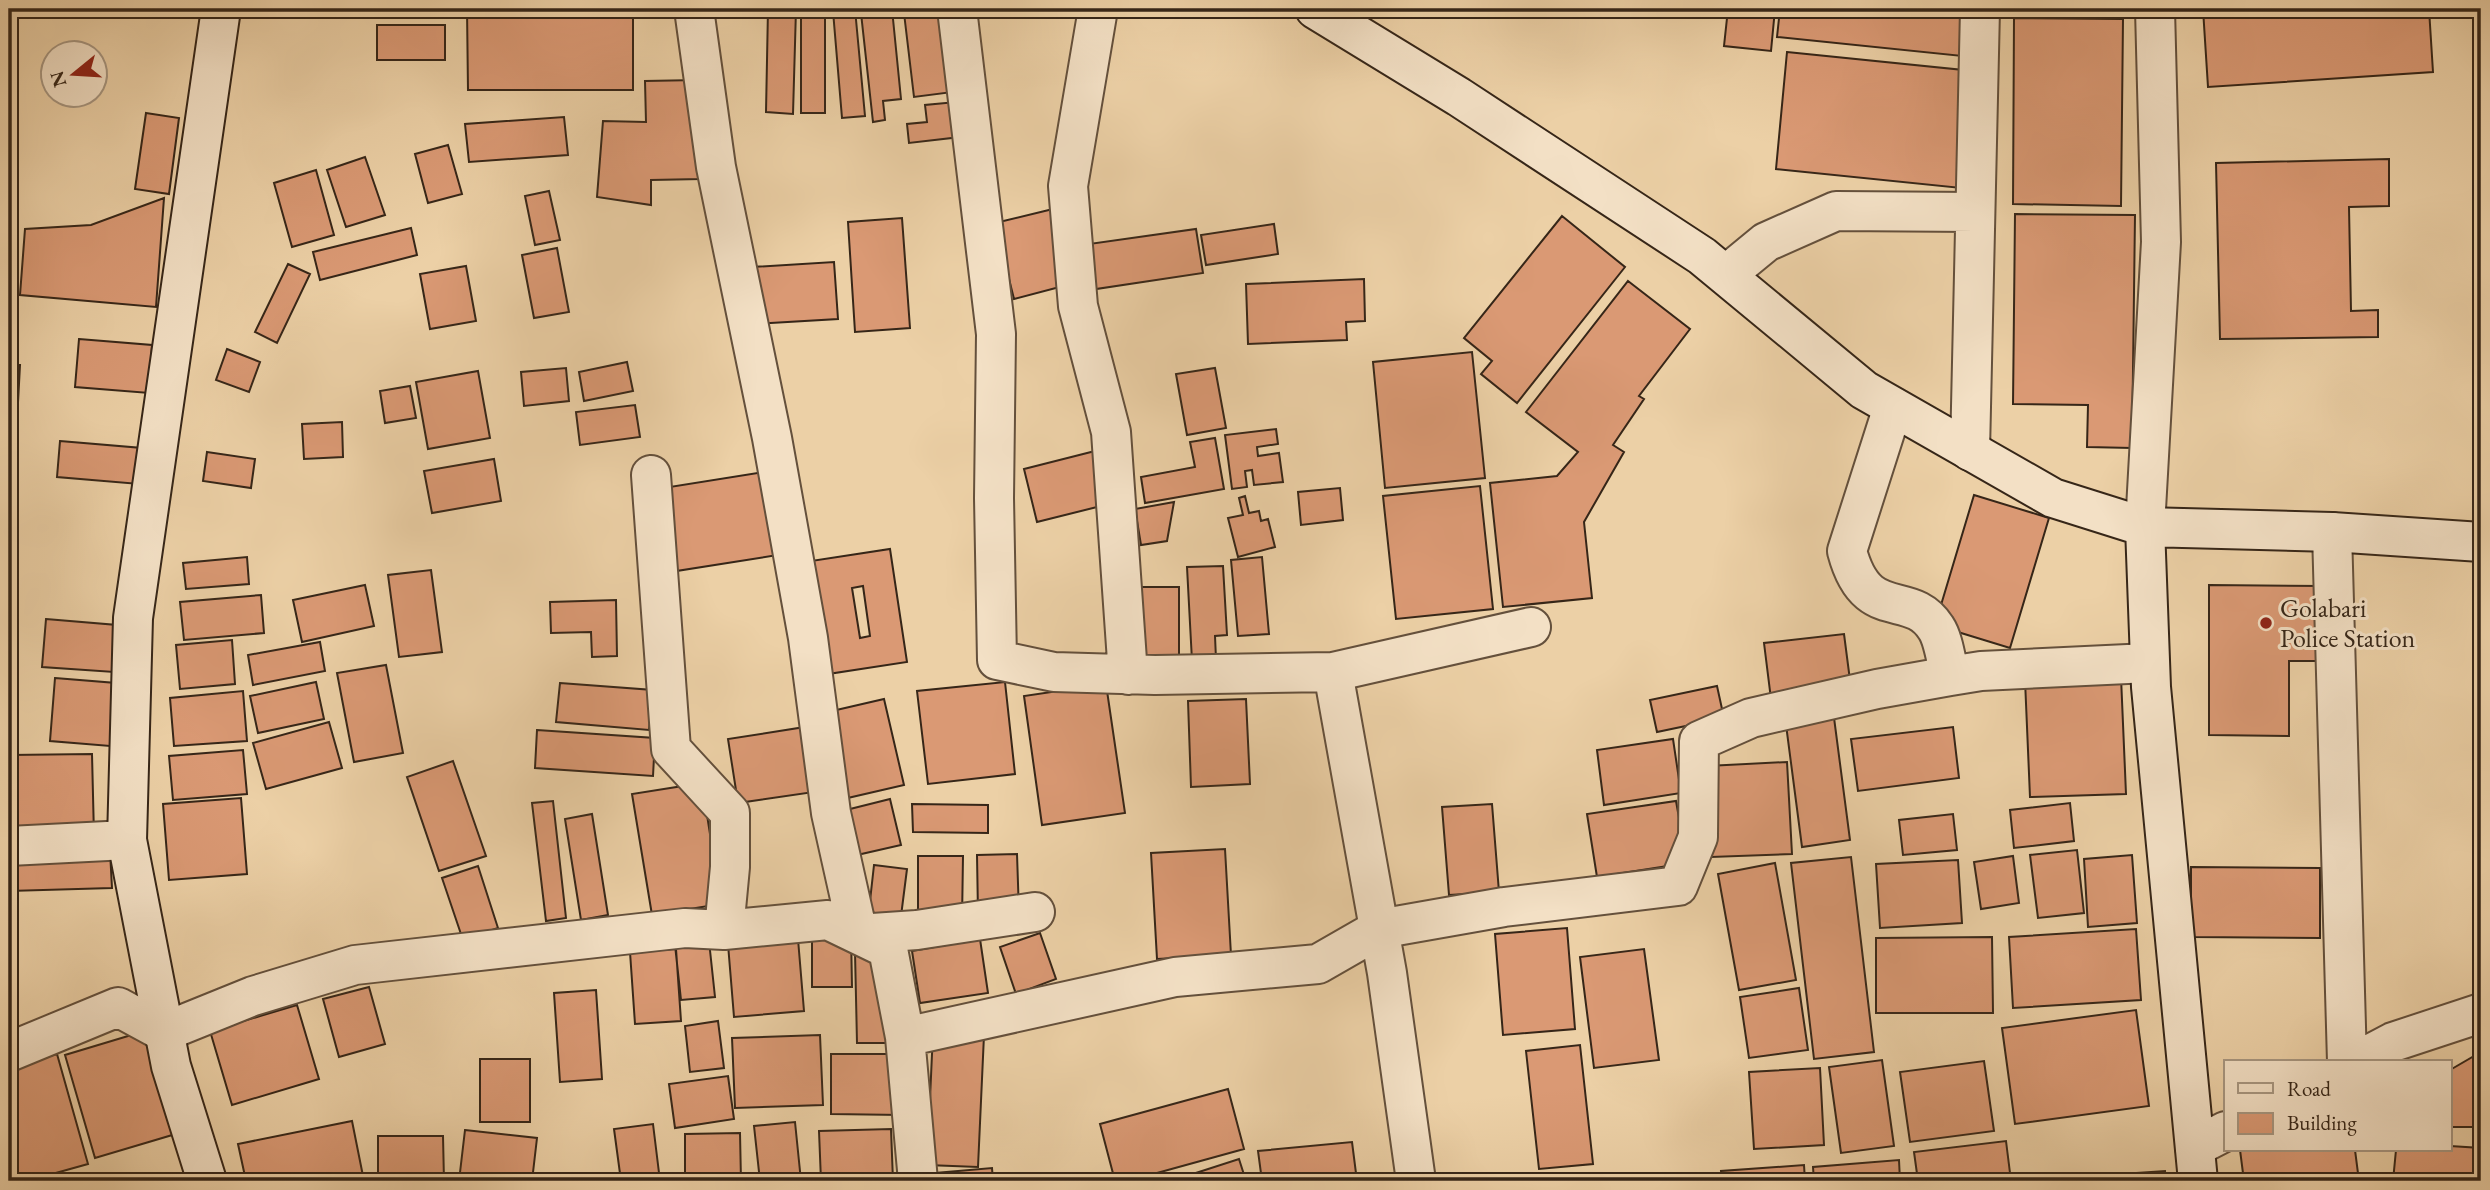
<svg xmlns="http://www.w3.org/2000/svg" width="2490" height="1190" viewBox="0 0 2490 1190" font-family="'EB Garamond',serif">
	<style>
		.building { fill: #da9974; stroke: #362618; stroke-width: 2; fill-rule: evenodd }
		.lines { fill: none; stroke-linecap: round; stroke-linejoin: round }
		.street-casing { stroke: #64503c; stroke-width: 42 }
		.secondary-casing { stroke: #362618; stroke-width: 42 }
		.street { stroke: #f3e0c5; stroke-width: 38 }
		.secondary { stroke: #f3e0c5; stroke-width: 38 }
		.poi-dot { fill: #8f2418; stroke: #f3e0c5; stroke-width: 2.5 }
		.labels { text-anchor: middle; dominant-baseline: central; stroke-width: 6; stroke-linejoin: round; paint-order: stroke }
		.poi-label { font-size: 26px; fill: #362618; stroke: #f3e0c5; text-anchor: start }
	</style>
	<rect width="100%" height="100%" fill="#ecd0a6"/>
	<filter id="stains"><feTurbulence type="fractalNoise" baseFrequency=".00286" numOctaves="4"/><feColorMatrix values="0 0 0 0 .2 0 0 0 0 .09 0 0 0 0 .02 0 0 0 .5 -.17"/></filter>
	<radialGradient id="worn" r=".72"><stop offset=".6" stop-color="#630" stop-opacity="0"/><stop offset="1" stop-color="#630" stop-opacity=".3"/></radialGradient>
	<path class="building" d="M467,9H633V90H468Z
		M768,9H796L793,114L766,112Z
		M855,9L865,116L842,118L833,11Z
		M892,9L901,99L883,101L885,120L873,122L861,13Z
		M943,9L953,92L914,97L904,13Z
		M1728,9H1775L1771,51L1724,46Z
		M1780,9H1967L1962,56L1777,37Z
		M2203,9H2429L2433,72L2208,87Z
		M801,13H825V113H801Z
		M2014,18L2123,19L2121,206L2013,204Z
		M377,25H445V60H377Z
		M1787,52L1973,71L1961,188L1776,169Z
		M698,80L701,179L651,180V205L597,197L603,121L646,122L645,81Z
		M956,102L960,137L909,143L907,124L927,122L925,105Z
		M146,113L179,118L169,194L135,189Z
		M564,117L568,155L469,162L465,124Z
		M448,145L462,194L428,203L415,154Z
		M365,157L385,215L346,227L327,170Z
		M2389,159V206L2349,207L2351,311L2378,310V337L2220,339L2216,163Z
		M316,170L334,235L292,247L274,183Z
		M549,191L560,240L535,245L525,196Z
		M164,198L156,307L20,295L25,229L91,225Z
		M1053,209L1071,284L1014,299L995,223Z
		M2015,214L2135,215L2132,448L2087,447L2088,405L2013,404Z
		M1562,216L1625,267L1517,403L1481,374L1492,361L1464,338Z
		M902,218L910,328L855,332L848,222Z
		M1274,224L1278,254L1206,265L1201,235Z
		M411,228L417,255L320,280L313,252Z
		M1196,229L1203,273L1096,289L1089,244Z
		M557,248L569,312L534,318L522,255Z
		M834,262L838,319L755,324L752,267Z
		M288,264L310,274L277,343L255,332Z
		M466,266L476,321L430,329L420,274Z
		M1364,279L1365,321L1346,322L1347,340L1248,344L1246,284Z
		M1628,281L1690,329L1639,396L1644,399L1613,445L1624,452L1584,522L1592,598L1503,607L1490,483L1557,476L1578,452L1526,412Z
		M79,339L152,345L149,393L75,387Z
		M227,349L260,362L249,392L216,380Z
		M1472,352L1485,478L1385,488L1373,362Z
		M627,362L633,391L584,401L579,372Z
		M9,365H20L15,458H9Z
		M566,368L569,401L524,406L521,372Z
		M1215,368L1226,428L1187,435L1176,374Z
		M478,371L490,438L428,449L416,382Z
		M410,386L416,418L385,423L380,391Z
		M635,405L640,437L580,445L576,412Z
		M342,422L343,457L304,459L302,424Z
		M1276,429L1278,444L1257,447L1258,456L1279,453L1283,482L1254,485L1252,470L1245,471L1247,487L1232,489L1225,435Z
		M1215,438L1224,489L1145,503L1141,477L1195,467L1190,442Z
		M60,441L142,448L139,484L57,477Z
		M1095,451L1109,504L1037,522L1024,469Z
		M207,452L255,459L251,488L203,481Z
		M494,459L501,501L432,513L424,471Z
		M770,471L784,554L670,572L657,489Z
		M1480,486L1493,609L1396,619L1383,496Z
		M1340,488L1343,520L1301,525L1298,492Z
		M1974,495L2049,518L2010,648L1935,625Z
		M1245,496L1249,513L1259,511L1261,521L1268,519L1275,547L1238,557L1228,518L1243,515L1239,498Z
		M1174,502L1167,541L1141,545L1135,509Z
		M890,549L907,662L828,674L811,561ZM863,586L870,636L860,638L852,588Z
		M247,557L249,584L186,589L183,563Z
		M1262,557L1269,634L1238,636L1231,560Z
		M1223,566L1227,635L1215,636L1216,659L1192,661L1187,567Z
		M431,570L442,652L399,657L388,575Z
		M365,585L374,626L302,642L293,600Z
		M2209,585L2323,586V661H2289V736L2209,735Z
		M1141,587H1179V656L1141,655Z
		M261,595L264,633L184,640L180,602Z
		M616,600L617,656L592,657L591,632L551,633L550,602Z
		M46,619L117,625L114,672L42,667Z
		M1844,634L1851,688L1771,699L1764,643Z
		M232,640L235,684L180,689L176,645Z
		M320,642L325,671L253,685L248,655Z
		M386,665L403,753L354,762L337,673Z
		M2121,677L2126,794L2030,797L2025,680Z
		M55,678L116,683L110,746L50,741Z
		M316,682L324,719L258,733L250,696Z
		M1005,682L1015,774L928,784L917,691Z
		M560,683L653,690L649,730L556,722Z
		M1106,684L1125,813L1042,825L1024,696Z
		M1717,686L1724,718L1657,732L1650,700Z
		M243,691L247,741L174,746L170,698Z
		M884,699L904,785L839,800L819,714Z
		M1246,699L1250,784L1191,787L1188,701Z
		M1833,710L1850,840L1802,847L1785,717Z
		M329,722L342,768L266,789L253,743Z
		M805,727L814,792L738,803L728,739Z
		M1953,727L1959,778L1858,791L1851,739Z
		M537,730L655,738L653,776L535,768Z
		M1673,739L1681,793L1604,805L1597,750Z
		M243,750L247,794L173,800L169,756Z
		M92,754L94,836L9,837V755Z
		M453,761L486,856L439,871L407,777Z
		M1787,762L1792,854L1711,857L1707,766Z
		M702,783L721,904L652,915L632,794Z
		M241,798L247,874L169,880L163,804Z
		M890,799L901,845L857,855L846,810Z
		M553,801L566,918L546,921L532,803Z
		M1676,801L1687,863L1597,877L1587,814Z
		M2070,803L2074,841L2014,848L2010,810Z
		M912,804L988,805V833L913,832Z
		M1492,804L1499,892L1449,895L1442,807Z
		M592,814L608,915L581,920L565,819Z
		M1953,814L1957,850L1903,855L1899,820Z
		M1225,849L1231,955L1157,959L1151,853Z
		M2077,850L2084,913L2038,918L2030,855Z
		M110,851L112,888L9,891V854Z
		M1017,854L1019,913L978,914L977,855Z
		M2132,855L2137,923L2088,927L2084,859Z
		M918,856H963L962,921H918Z
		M2013,856L2019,903L1981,909L1974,862Z
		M1851,857L1874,1052L1814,1059L1791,863Z
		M1958,860L1962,923L1880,928L1876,864Z
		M1775,863L1796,980L1739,990L1718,874Z
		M874,865L907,869L900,924L868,919Z
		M478,866L498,928L463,940L442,878Z
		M2191,867L2320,868V938L2191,937Z
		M797,927L804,1011L734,1017L727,932Z
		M1567,928L1575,1029L1503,1035L1495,934Z
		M2136,929L2141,1000L2013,1008L2009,937Z
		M1040,933L1056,979L1016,994L1000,947Z
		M851,934L852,987H812V935Z
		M1992,937L1993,1013H1876V938Z
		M980,939L988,993L920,1003L912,951Z
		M709,941L715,997L681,1000L675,945Z
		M676,949L681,1021L635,1024L630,952Z
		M1644,949L1659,1060L1594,1068L1580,957Z
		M885,951L888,1043H857L855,952Z
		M369,987L385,1044L339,1057L323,999Z
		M1799,988L1808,1050L1749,1058L1740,997Z
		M596,990L602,1079L560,1082L554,993Z
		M297,1005L319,1079L232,1105L210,1031Z
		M2136,1010L2149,1106L2015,1124L2002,1028Z
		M718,1021L724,1068L690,1072L685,1026Z
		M148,1030L179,1133L95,1158L65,1055Z
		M933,1032L984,1035L978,1167L927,1165Z
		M820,1035L823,1105L735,1108L732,1038Z
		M1580,1045L1593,1164L1539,1169L1526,1051Z
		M2481,1052V1127H2450V1070Z
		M57,1054L88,1164L27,1181H11L9,1067Z
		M831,1054H902V1115L831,1114Z
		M480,1059H530V1122H480Z
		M1882,1060L1894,1146L1841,1153L1829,1067Z
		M1984,1061L1994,1131L1910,1142L1900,1072Z
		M1820,1068L1824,1145L1754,1149L1749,1072Z
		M728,1076L734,1119L675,1128L669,1084Z
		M1228,1089L1244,1149L1128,1181H1115L1100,1124Z
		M352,1121L364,1181H246L238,1144Z
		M795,1122L801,1181H760L754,1126Z
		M653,1124L660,1181H621L614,1129Z
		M891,1129L893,1181H821L819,1131Z
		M465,1130L537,1138L532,1181H459Z
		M740,1133L741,1181H685V1134Z
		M378,1136H443L444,1181H378Z
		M2006,1141L2011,1181H1918L1914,1152Z
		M1352,1142L1357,1181H1262L1258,1151Z
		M2450,1146L2481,1148V1181H2393L2396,1150H2450Z
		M2240,1150H2355L2359,1181H2244Z
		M1239,1159L1246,1181H1171Z
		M1899,1160L1900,1181H1814L1813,1167Z
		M1804,1165L1805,1181H1722L1721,1171Z
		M992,1168L993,1181H924V1174Z
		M2165,1171L2166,1181H2018Z"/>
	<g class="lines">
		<defs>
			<path id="street" d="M694,9L716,167L772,438L808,638L831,813L858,934L917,930L1035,912
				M957,9L996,334L994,498L997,660L1054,672L1155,675L1333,672L1531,627
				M1098,9L1068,186L1078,306L1111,432L1128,675
				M1727,274L1766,242L1836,211L1975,212
				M1893,407L1847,551C1867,626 1910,587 1936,628C1944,640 1946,662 1950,676
				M1970,451L1980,9
				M651,475L671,749L730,813V867L724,930
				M2145,527L2161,242L2155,9
				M2332,532L2347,1062
				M1333,672L1387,973L1416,1181
				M9,846L127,840
				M905,1037L1175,977L1318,964L1379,929L1504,907L1678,886L1698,837L1699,741L1751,718L1877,689L1950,676L1981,671L2149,663
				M9,1052L118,1007L164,1032L253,996L355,965L685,928L724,930L828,920L888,949L905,1037L918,1181
				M2355,1062L2393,1042L2481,1013
				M2195,1147L2226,1131"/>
			<path id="secondary" d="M1315,9L1459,97L1702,256L1864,390L2053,498L2145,527L2332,532L2481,542
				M2145,527L2151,687L2198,1181
				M207,1181L171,1066L127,840L133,618L221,9"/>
		</defs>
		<use href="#street" class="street-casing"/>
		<use href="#secondary" class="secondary-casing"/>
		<use href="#street" class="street"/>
		<use href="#secondary" class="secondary"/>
	</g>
	<circle class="poi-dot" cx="2266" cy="623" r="7"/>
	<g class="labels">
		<g class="poi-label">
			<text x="2280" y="608">Golabari<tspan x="2280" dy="30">Police Station</tspan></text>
		</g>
	</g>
	<rect width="2490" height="1190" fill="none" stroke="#ecd0a6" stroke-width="35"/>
	<rect x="10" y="10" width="2469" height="1169" fill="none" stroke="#362618" stroke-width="3.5"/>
	<rect x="18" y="18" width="2455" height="1155" fill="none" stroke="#362618" stroke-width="2"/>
	<rect x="2224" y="1060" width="228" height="91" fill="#f3e0c5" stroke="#a79680" stroke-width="2"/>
	<rect x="2238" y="1083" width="35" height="10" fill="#f3e0c5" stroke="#a79680" stroke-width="2"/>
	<text x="2287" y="1096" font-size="21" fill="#362618">Road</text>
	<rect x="2238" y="1113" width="35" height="21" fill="#da9974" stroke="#a79680" stroke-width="2"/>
	<text x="2287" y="1130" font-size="21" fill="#362618">Building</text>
	<g transform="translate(74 74) rotate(252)"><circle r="33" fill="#f3e0c5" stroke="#a79680" stroke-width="2"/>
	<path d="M0-5L12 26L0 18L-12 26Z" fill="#8f2418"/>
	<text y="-10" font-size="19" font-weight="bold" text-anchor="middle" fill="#362618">N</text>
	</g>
	<rect width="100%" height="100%" filter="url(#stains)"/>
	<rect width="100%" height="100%" fill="url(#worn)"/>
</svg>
